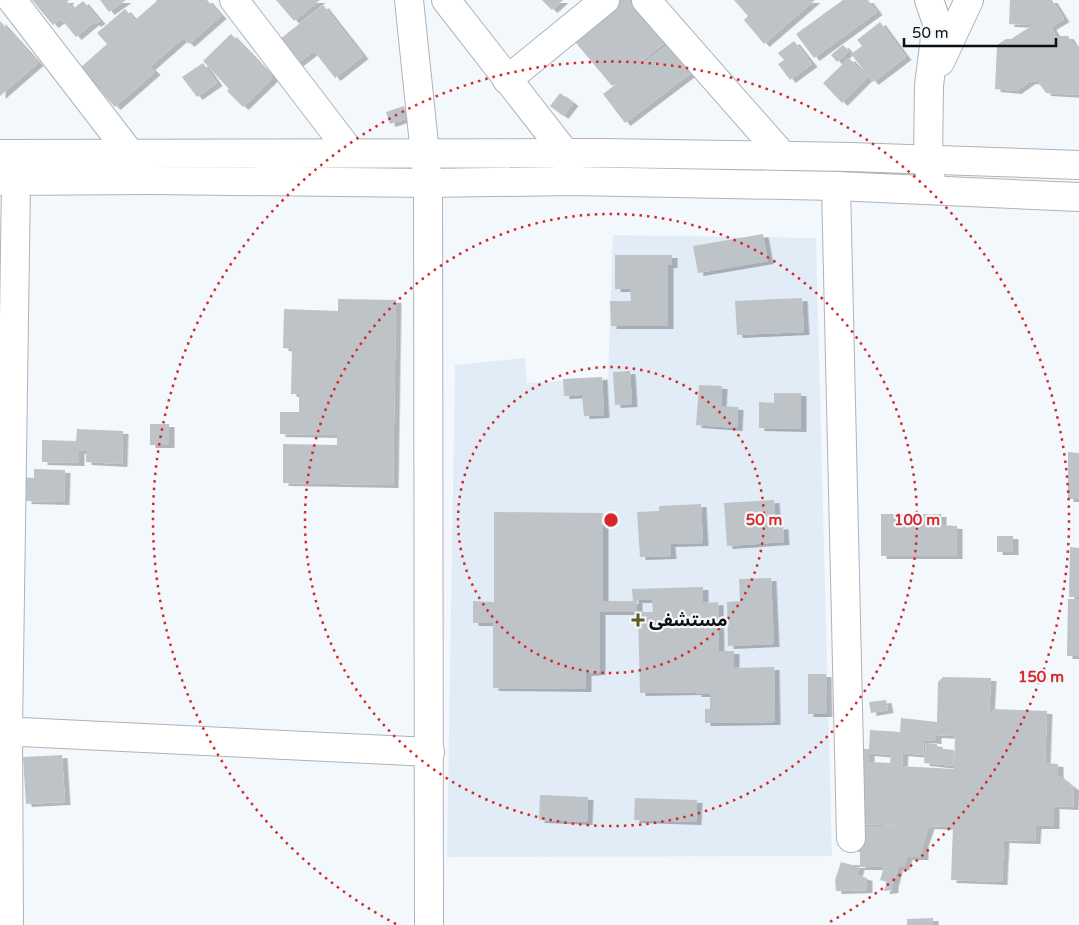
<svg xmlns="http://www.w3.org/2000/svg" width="1079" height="925" viewBox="0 0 1079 925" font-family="'Varela Round','Noto Sans Arabic',sans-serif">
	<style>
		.built { fill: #e2ecf7 }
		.building { fill: #bec3c8; fill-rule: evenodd; filter: url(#shadow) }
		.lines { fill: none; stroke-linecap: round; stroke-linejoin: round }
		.minor-casing { stroke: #afb3b8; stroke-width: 30 }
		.major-casing { stroke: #afb3b8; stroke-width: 30 }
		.minor { stroke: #fff; stroke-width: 28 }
		.major { stroke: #fff; stroke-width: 28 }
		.ring { fill: none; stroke: #d62828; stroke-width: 2.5; stroke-dasharray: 2.5 5 }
		.poi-dot { fill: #5b5b28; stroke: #f3f8fd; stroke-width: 2 }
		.labels { text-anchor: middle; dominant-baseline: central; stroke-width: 4.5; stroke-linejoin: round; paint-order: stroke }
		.poi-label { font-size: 18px; font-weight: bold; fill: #0e0f11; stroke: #f3f8fd; text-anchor: start }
		.centre { fill: #d62828; stroke: #f3f8fd; stroke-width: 2.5 }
		.ring-label { font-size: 15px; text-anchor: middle; font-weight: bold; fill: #d62828; stroke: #f3f8fd; stroke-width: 4.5; stroke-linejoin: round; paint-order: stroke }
	</style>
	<defs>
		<filter id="shadow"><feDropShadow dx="5.5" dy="3" stdDeviation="0" flood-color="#0004"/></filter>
	</defs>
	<rect width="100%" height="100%" fill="#f3f8fd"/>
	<path class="built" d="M613,235L816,238L832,856L447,857L455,365L525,358L527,383L608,378Z"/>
	<path class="building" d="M32,0H69L67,2L73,9L83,1L100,21L95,24L94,22L76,37L61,19L53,25Z
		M100,0H126L109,12Z
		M156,0H207L221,16L189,44L183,38L150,67L155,72L115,107L80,68L107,44L97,33L125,9L135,20L157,1Z
		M276,0H320L294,21Z
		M542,0H563L552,10Z
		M616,0H635L668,40L612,86L571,37Z
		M734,0H815L764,44L744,20L748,16Z
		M843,0H868L877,12L814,58L796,34Z
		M1010,0H1052L1064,19L1051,27L1056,36H1068L1074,45L1079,46V95L1046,93L1038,82L1030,81L1016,91L995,89L997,45L1006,39H1011L1033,25L1009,24Z
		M323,5L363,56L335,78L314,51L289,70L270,47Z
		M0,21L38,63L0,96Z
		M880,22L906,57L873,82L851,54L862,46L857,40Z
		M231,34L273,78L243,107L227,91L229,89L203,61Z
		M794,41L812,64L790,80L778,64L784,60L778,53Z
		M669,44L691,73L625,123L603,94Z
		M843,45L849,51L837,62L831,55Z
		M849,58L868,77L842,103L823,83Z
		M203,63L217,83L197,97L182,77Z
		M560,93L573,103L563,116L550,106Z
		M404,106L408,118L390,124L386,112Z
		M763,234L768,261L698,273L693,246Z
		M615,255H672V265H668V326H611L610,301H631L630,289H615Z
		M802,298L804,332L737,335L735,301Z
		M338,299L396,300L393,485L283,483V444L337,445V435L280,434V412H299V394H291L292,349L283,348L284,309L338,311Z
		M630,371L632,404L615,405L613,372Z
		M602,377L604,415L584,416L582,395L564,396L563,379Z
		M699,385L722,386L721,406L738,407L737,428L696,425Z
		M774,393H801V429L759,428V402L774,403Z
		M150,424H169V445H150Z
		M77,429L123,431L122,464L86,462V451H79V463L42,462V440L76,441Z
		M1068,452L1079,453V499H1068Z
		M34,469L65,470L64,502L26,501L27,489H18V477L34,478Z
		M774,500L776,527L783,526L784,542L727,546L724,503Z
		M701,504L703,543L670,544L671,556L640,557L637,512L659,511V506Z
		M494,512L603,513V601H633L632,589L703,587V603L718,602L719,651H734V668L774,667L775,722L705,723V709H710V694H696V692L640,693L638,612H653L652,600H637V612H600V672L586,673V689L493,688V623H473V601L494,602Z
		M881,514H941V525L957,526V556H881Z
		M997,536H1013V552H997Z
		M1070,547L1079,548V597H1069Z
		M771,578L774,644L728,646L727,602L740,601L739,579Z
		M1068,599H1079V656H1067Z
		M808,674H826L827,714H808Z
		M943,677L991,678L989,714L994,709L1047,711L1045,763L1058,764V775L1074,788L1073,807L1054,806V826H1036L1035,841L1004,840L1002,882L951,880L953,827L929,826L923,844V857H907L904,867H898L893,884V890L884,891L887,882L880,880L884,867H859L857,875L867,878V890L836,891L835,880L841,862L852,865H860V851L851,848L855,826H906L840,823L842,748L869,749L870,730L900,732L901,718L937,722L938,682ZM936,735L955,736L954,769L898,766L896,765L902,766L903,753L923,755L924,740L936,741ZM869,753L891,755L890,763L869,762Z
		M886,700L888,710L871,713L869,702Z
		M926,743L937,744V748L954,750L953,766L924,763Z
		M62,755L65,802L26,804L23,757Z
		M540,795L588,797L587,822L539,820Z
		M635,798L697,800L696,822L634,820Z
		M933,918V925H907V919Z"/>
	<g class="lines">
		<defs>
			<path id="minor" d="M12,0L142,169
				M234,0L351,153
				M409,0L428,183L429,925
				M446,0L566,154L570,172
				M646,0L783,156
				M929,0L937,23L929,85L928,160L932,189
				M940,62L969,0
				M507,80L605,0
				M836,186L851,838
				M0,731L430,752
				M9,925L8,732L16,181"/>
			<path id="major" d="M0,154L602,153L851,157L1079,165
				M0,181L151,180L428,183L573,181L836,186L1079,197"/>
		</defs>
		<use href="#minor" class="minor-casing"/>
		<use href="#major" class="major-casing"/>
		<use href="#minor" class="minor"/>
		<use href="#major" class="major"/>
	</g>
	<g class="ring">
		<circle cx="611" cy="520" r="153"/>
		<circle cx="611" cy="520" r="306"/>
		<path d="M396 924A458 458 0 1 1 826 924"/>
	</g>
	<path class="poi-dot" d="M635.5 612.5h5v5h5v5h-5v5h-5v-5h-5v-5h5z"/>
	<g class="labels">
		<g class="poi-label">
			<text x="649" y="620">مستشفى</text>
		</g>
	</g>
	<circle cx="611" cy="520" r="8" class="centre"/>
	<g class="ring-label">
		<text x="764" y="525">50 m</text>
		<text x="917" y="525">100 m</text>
		<text x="1041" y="682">150 m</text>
	</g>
	<path d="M904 38v8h152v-8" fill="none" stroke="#0e0f11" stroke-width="2.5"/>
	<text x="912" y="38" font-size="15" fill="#0e0f11" stroke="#f3f8fd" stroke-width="4" paint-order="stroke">50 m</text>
</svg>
